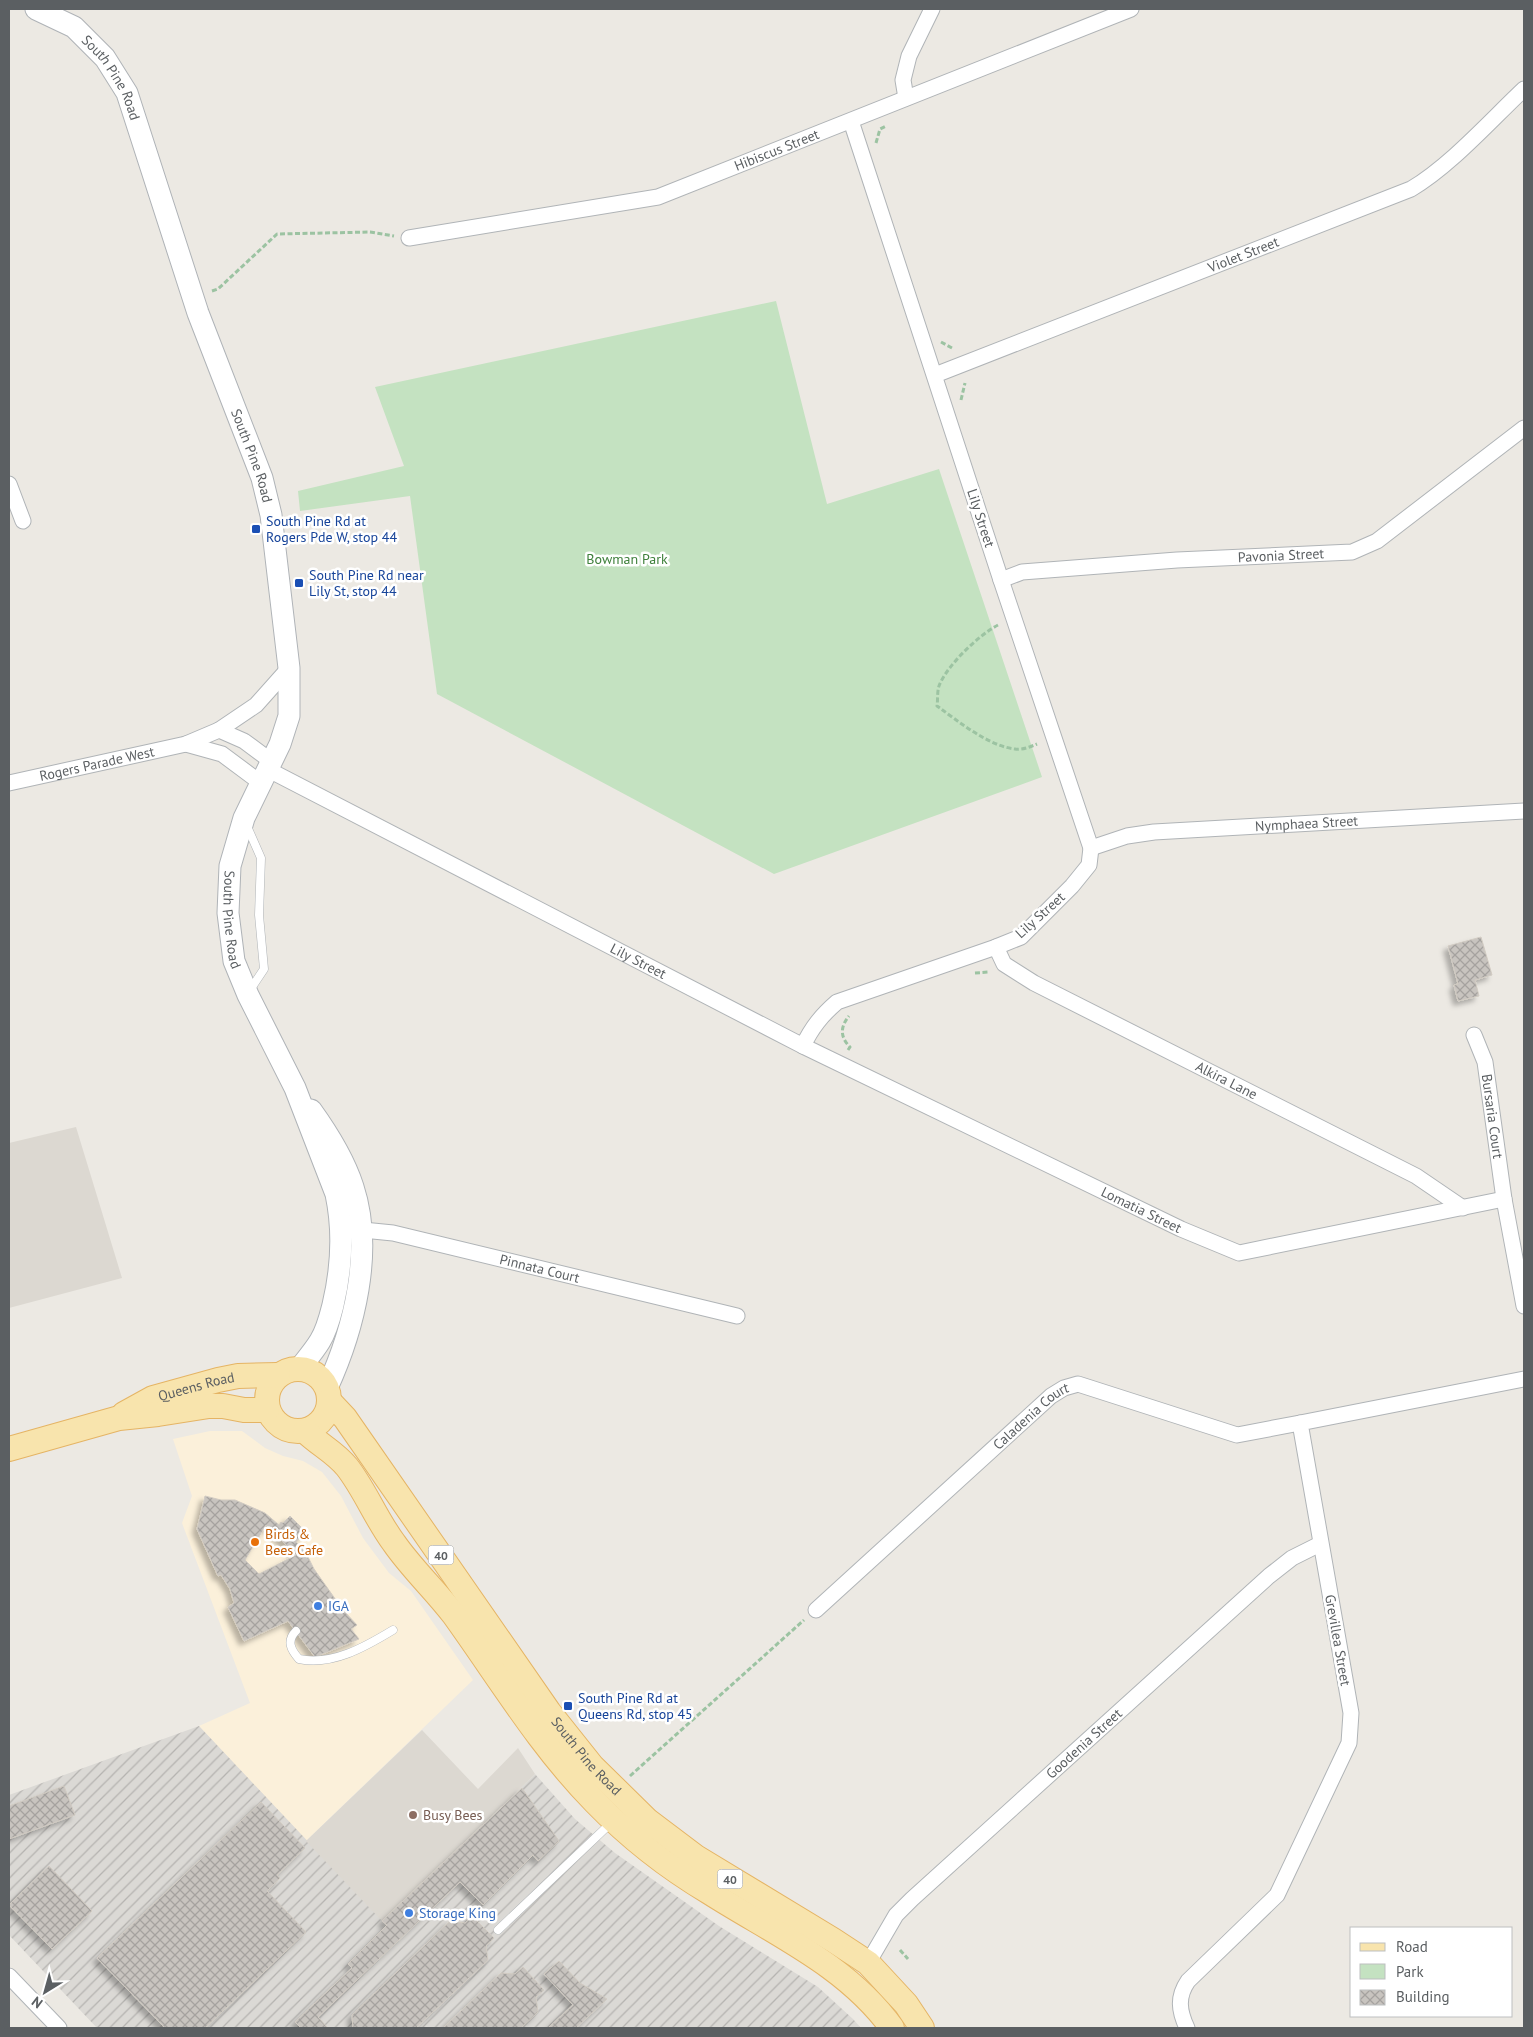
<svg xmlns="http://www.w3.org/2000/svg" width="1533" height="2037" viewBox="0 0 1533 2037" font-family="'PT Sans',sans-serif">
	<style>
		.commercial { fill: #fbf0da }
		.industrial { fill: url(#industrial-furrows) }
		.education { fill: #dcd8d1 }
		.green { fill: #c4e2c1 }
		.building { fill: url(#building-cross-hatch); stroke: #d1cbc2; fill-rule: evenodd; filter: url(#shadow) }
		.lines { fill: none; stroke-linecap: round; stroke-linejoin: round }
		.lane-casing { stroke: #b0b4b7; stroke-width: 9 }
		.street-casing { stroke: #b0b4b7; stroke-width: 17 }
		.secondary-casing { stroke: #afb3b7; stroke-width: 23 }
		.primary-casing { stroke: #e5b464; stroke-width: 26 }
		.path { stroke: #9cc3a2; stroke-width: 3; stroke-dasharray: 5 2.5; stroke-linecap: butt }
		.lane { stroke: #fff; stroke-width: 8 }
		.street { stroke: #fff; stroke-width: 15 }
		.secondary { stroke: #fff; stroke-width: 21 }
		.primary { stroke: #f8e4ad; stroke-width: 24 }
		.transit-dot { fill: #1a4fb4; stroke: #fff; stroke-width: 2 }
		.food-dot { fill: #e8710a; stroke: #fff; stroke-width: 2 }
		.shop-dot { fill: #3f7fe0; stroke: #fff; stroke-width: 2 }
		.education-dot { fill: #8d6e63; stroke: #fff; stroke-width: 2 }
		.labels { text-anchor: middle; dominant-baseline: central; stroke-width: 5; stroke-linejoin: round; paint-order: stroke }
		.shield { fill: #fff; stroke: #8c8f91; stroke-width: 1 }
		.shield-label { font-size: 12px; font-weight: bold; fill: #5b5f62 }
		.street-label { font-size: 14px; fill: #5b5f62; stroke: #fff }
		.transit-label { font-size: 14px; fill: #164399; stroke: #fff; text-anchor: start }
		.park-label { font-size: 14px; fill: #3f803c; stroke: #fff }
		.food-label { font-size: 14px; fill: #c56008; stroke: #fff; text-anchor: start }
		.shop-label { font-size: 14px; fill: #366cbe; stroke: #fff; text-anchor: start }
		.education-label { font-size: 14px; fill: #785e54; stroke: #fff; text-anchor: start }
	</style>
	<defs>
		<pattern id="industrial-furrows" width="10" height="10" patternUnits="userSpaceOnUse" patternTransform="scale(1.25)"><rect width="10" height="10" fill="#dbd9d5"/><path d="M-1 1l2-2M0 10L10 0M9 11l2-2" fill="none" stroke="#b5b3b0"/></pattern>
		<pattern id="building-cross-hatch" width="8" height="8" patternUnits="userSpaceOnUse" patternTransform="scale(1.25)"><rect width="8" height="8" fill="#c8c4bf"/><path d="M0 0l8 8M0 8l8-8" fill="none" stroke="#a5a29f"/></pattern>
		<filter id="shadow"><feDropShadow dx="-4.5" dy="4.5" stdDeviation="2.5" flood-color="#0004"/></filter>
	</defs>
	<rect width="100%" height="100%" fill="#ece9e3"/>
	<path class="commercial" d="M210,1431H242L265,1448L283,1456L303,1461L322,1472L341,1496L363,1538L389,1573L411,1591L473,1680L306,1841L199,1726L250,1703L182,1523L192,1496L173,1439Z"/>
	<path class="industrial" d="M199,1726L383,1921L535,1774L575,1819L615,1853L719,1926L818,1987L853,2019L861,2028H97L9,1935V1795Z"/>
	<path class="education" d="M76,1127L122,1278L9,1308V1143Z
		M422,1730L478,1789L518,1748L535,1774L383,1922L306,1841Z"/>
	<path class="green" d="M776,301L827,504L939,469L1042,777L774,874L437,694L410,496L300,511L298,491L404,466L375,387Z"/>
	<path class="building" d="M1481,937L1492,975L1475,980L1479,996L1458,1001L1454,985L1458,984L1448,946Z
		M205,1496L221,1500H235L265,1513L279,1525L281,1522L283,1523L290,1516L305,1531L296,1542L306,1553L314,1569L343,1610L357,1625L351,1629L359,1639L315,1657L288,1621L244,1641L228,1607L234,1603L230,1589L221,1575L218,1576L197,1529ZM266,1525L296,1555L259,1574L245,1560Z
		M64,1786L75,1815L9,1839V1806Z
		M522,1788L559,1841L538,1861L533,1855L483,1905L460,1882L318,2017L328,2028H301L295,2022L352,1968L348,1964L387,1925L382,1921Z
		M261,1802L305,1848L277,1875L280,1878L267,1891L306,1932L205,2028H165L97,1958Z
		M49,1866L92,1911L52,1949L9,1905Z
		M472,1916L494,1938L486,1946L488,1960L416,2028H353L352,2015L450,1921L465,1923Z
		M559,1961L580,1983L607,1999L576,2028H548L573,2005L544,1974Z
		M523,1967L544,1990L536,1997L538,2012L521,2028H443L501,1973L515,1974Z"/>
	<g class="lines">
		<defs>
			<path id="lane" d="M246,824L261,858L259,915L264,969L250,990
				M296,1631C286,1641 291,1650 299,1659C332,1666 365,1647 393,1630
				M498,1930L612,1822"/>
			<g id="street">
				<path d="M906,98L903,80L909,56L932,9"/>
				<path id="s1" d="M409,238L658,197L1131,9"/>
				<path id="s2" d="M935,375L1411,189C1450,166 1490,121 1524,89"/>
				<path d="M9,484L23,521"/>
				<path id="s3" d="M1001,580L1022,572L1177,560L1352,552L1377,541L1524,428"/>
				<path d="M219,730L256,705L289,668"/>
				<path d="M186,744L222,754L261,783"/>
				<path id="s4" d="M267,769L803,1046C812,1027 822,1015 837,1002L996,947L1021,937L1072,886L1089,865L1091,848L1001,580L851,121"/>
				<path id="s5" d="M9,783L186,744L219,730L244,741L271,761"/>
				<path id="s6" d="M1091,848L1127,836L1154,832L1524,811"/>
				<path id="s7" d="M996,947L1004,964L1034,983L1416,1176L1463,1208"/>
				<path id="s8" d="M1474,1035L1485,1062L1504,1199L1524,1306"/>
				<path id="s9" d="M803,1046L1181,1229L1239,1253L1504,1199"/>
				<path id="s10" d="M353,1229L393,1233L737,1316"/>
				<path id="s11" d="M816,1610L1051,1396L1064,1388L1078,1384L1237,1435L1300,1423"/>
				<path id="s12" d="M868,1963L896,1915L912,1899L1269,1576L1292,1558L1320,1544"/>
				<path d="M9,1976L59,2028"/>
				<path d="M1187,2028C1179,2011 1177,1997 1188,1981L1277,1895L1349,1743L1351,1713L1300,1423L1524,1379"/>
			</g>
			<g id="secondary">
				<path id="s13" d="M36,9L74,27L105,58L127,93L198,313L262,478L271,515L289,668V716L280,744L244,818L230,866L228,913L234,961L248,995L295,1088L336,1194C344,1232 342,1267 333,1305C330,1317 327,1330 320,1341C314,1351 306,1360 299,1369"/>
				<path d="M311,1110C329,1135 344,1159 353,1187C374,1251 354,1329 327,1388"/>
			</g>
			<g id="primary">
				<circle cx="298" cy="1400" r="31"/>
				<path id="s14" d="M329,1401L345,1418L549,1712L592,1766L647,1820L696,1857L833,1940L868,1963L906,2004L922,2028"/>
				<path id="s15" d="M124,1414L153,1398L218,1380L238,1376L278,1375"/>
				<path d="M305,1431C318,1444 335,1452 347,1467C365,1490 376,1519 394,1543C412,1569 435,1590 454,1615C500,1679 540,1746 595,1802C629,1837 667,1867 709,1892C773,1933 847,1965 892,2028"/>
				<path d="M9,1449L119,1418L158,1414L209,1406H223L244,1410H267"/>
			</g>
		</defs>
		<use href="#lane" class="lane-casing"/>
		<use href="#street" class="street-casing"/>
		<use href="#secondary" class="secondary-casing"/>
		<use href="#primary" class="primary-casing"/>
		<path class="path" d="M876,143L880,129L886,126
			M212,291L218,289L277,234L370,232L394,236
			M941,342L952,348
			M961,400L965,383
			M998,625C979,635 947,665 939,686C937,692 938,700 937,706C958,721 988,746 1015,749C1022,750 1030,747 1037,744
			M975,973L989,972
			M848,1050L850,1047C840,1037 840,1027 849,1016
			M630,1776L804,1620
			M900,1950L908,1959"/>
		<use href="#lane" class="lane"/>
		<use href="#street" class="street"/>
		<use href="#secondary" class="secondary"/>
		<use href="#primary" class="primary"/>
	</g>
	<g class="transit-dot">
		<rect x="251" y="524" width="10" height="10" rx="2.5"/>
		<rect x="294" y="578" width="10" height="10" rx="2.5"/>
		<rect x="563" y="1701" width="10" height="10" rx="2.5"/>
	</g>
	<circle class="food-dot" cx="255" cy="1542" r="5"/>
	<g class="shop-dot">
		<circle cx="318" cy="1606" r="5"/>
		<circle cx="409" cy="1913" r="5"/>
	</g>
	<circle class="education-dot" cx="413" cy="1815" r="5"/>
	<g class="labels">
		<g class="shield">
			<rect x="428.5" y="1545.5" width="25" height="19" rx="4"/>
			<rect x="717.5" y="1869.5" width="25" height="19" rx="4"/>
		</g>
		<g class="shield-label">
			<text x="441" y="1555">40</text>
			<text x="730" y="1879">40</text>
		</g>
		<g class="street-label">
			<text stroke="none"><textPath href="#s13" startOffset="106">South Pine Road</textPath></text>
			<text stroke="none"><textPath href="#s1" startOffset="380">Hibiscus Street</textPath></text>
			<text stroke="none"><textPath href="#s2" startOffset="331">Violet Street</textPath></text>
			<text stroke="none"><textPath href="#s13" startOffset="511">South Pine Road</textPath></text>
			<text transform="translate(981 518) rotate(72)">Lily Street</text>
			<text stroke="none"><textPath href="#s3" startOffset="282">Pavonia Street</textPath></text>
			<text stroke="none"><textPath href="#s5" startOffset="90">Rogers Parade West</textPath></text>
			<text stroke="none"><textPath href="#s6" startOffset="218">Nymphaea Street</textPath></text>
			<text transform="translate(1040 915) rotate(-42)">Lily Street</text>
			<text stroke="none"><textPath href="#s13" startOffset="991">South Pine Road</textPath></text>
			<text stroke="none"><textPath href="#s4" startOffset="418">Lily Street</textPath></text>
			<text stroke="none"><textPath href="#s7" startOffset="270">Alkira Lane</textPath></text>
			<text stroke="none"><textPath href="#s8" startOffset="84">Bursaria Court</textPath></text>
			<text stroke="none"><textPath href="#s9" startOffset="376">Lomatia Street</textPath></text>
			<text stroke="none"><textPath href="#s10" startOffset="191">Pinnata Court</textPath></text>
			<text stroke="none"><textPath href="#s15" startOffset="78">Queens Road</textPath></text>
			<text stroke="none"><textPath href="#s11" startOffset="290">Caladenia Court</textPath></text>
			<text transform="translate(1338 1640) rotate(80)">Grevillea Street</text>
			<text stroke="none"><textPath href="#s12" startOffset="310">Goodenia Street</textPath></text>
			<text stroke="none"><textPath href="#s14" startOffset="439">South Pine Road</textPath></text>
		</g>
		<g class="transit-label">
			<text x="266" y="521">South Pine Rd at<tspan x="266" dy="16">Rogers Pde W, stop 44</tspan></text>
			<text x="309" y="575">South Pine Rd near<tspan x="309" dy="16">Lily St, stop 44</tspan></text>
			<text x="578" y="1698">South Pine Rd at<tspan x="578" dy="16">Queens Rd, stop 45</tspan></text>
		</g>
		<g class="park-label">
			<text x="627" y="559">Bowman Park</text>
		</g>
		<g class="food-label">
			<text x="265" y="1534">Birds &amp;<tspan x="265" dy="16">Bees Cafe</tspan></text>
		</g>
		<g class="shop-label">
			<text x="328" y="1606">IGA</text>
			<text x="419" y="1913">Storage King</text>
		</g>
		<g class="education-label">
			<text x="423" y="1815">Busy Bees</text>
		</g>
	</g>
	<rect width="1533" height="2037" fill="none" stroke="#5b5f62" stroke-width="20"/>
	<rect x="1350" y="1927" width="162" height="90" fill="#ffffff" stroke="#bdbfc0"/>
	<rect x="1360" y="1943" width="25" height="8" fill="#f8e4ad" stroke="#bdbfc0"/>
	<text x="1396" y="1952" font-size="15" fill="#5b5f62">Road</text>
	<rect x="1360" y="1964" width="25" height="15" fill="#c4e2c1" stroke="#bdbfc0"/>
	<text x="1396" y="1977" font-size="15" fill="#5b5f62">Park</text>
	<rect x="1360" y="1990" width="25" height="15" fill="url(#building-cross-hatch)" stroke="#bdbfc0"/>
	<text x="1396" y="2002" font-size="15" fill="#5b5f62">Building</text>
	<g transform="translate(45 1992) rotate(217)" stroke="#ffffff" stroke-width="4" paint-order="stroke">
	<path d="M0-4L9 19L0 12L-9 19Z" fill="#5b5f62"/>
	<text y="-8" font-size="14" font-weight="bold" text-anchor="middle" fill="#5b5f62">N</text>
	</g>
</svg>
